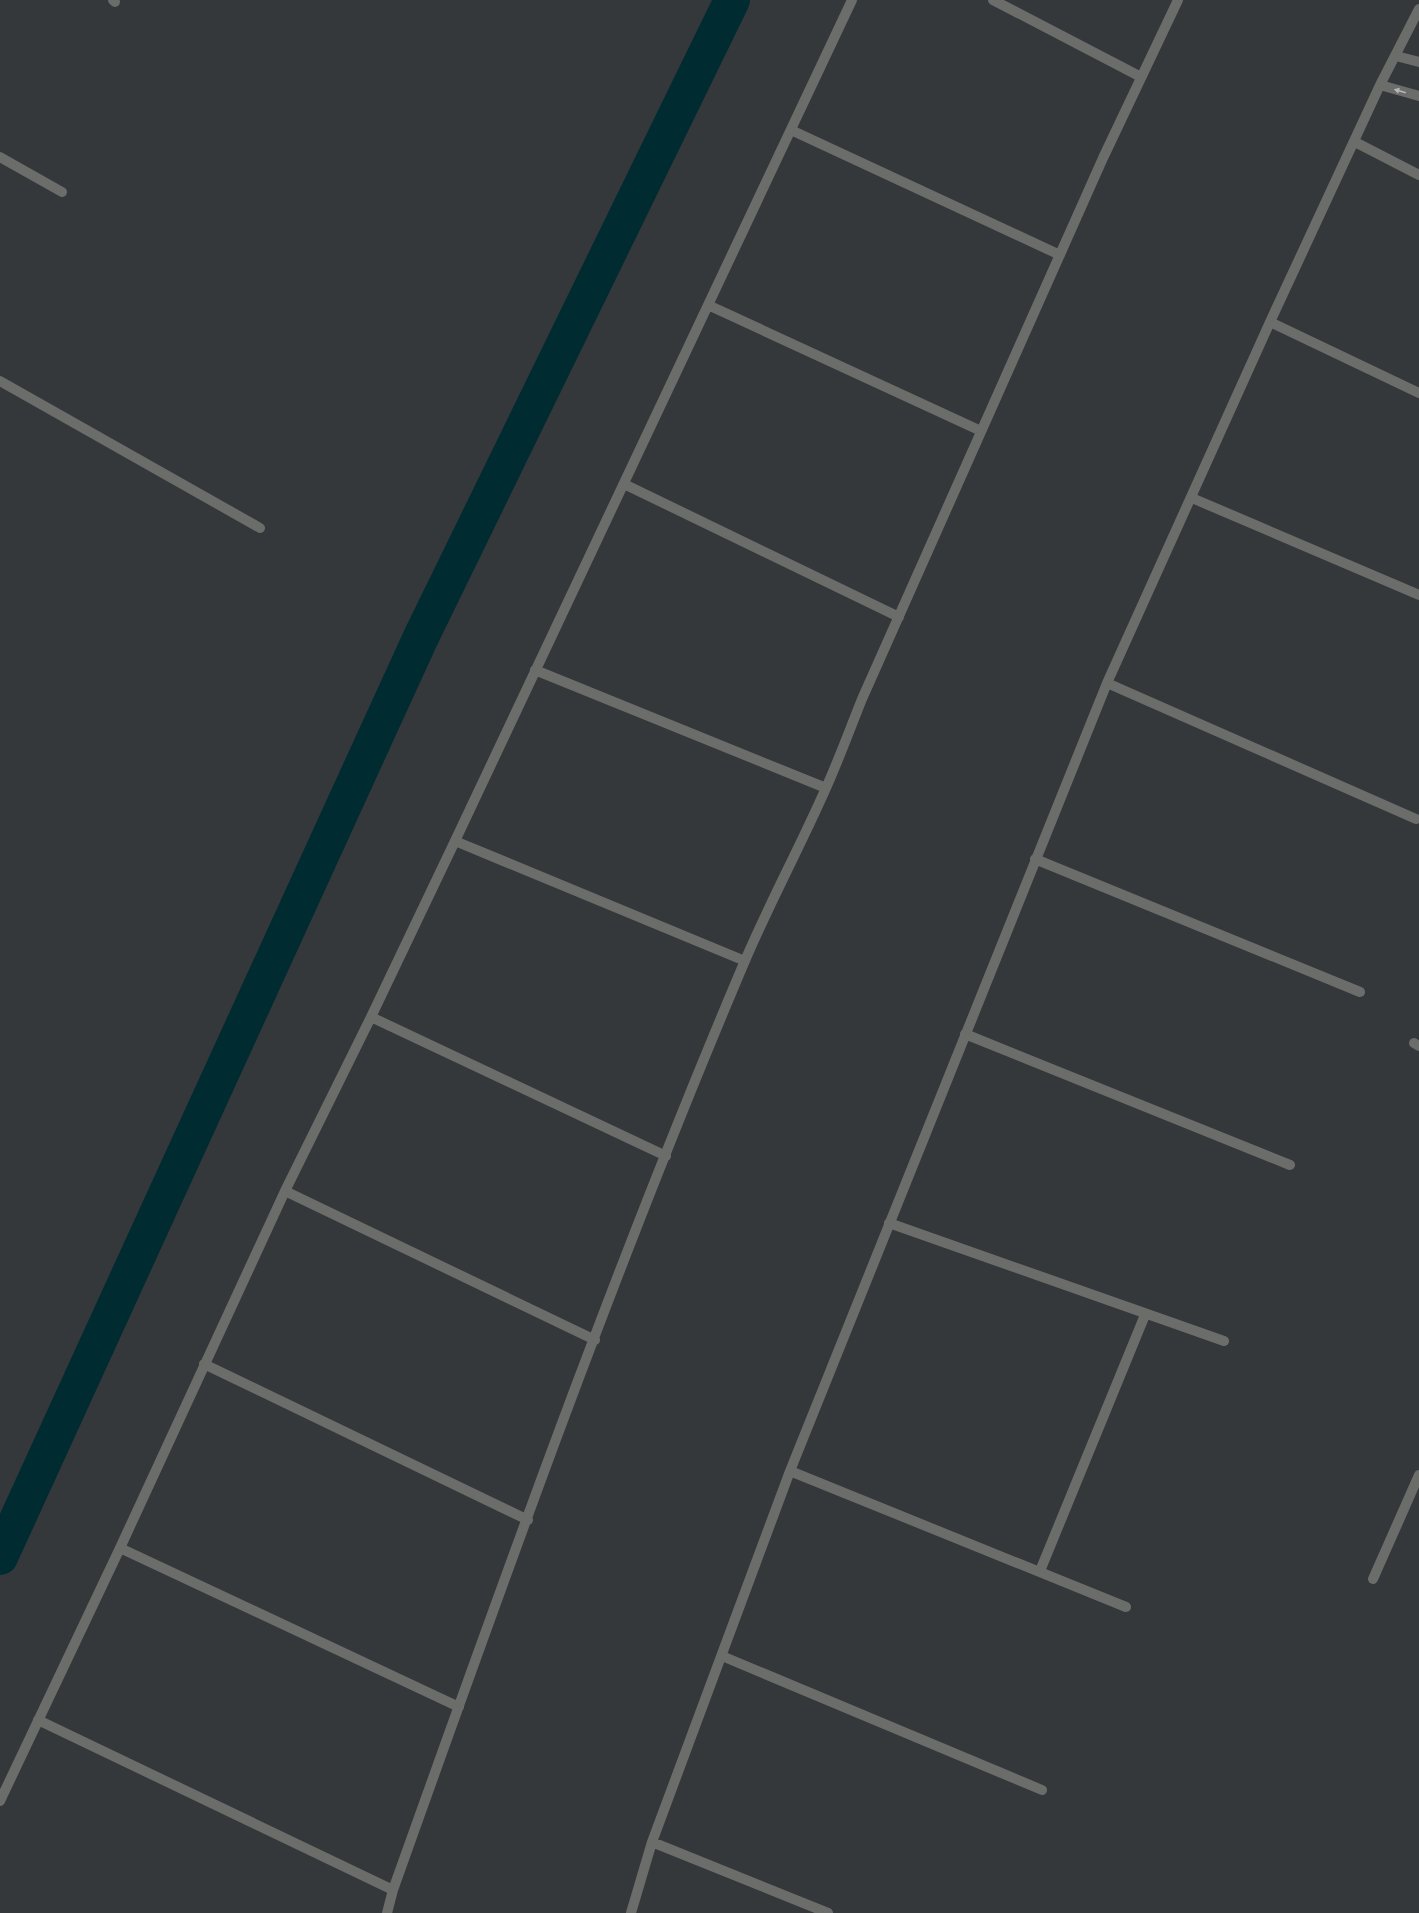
<svg xmlns="http://www.w3.org/2000/svg" width="1419" height="1913" viewBox="0 0 1419 1913" font-family="'Fira Sans Condensed',sans-serif">
	<style>
		.lines { fill: none; stroke-linecap: round; stroke-linejoin: round }
		.canal { stroke: #002b31; stroke-width: 36 }
		.minor { stroke: #6b6d6b; stroke-width: 10 }
		.oneway { fill: #b6b8b8 }
	</style>
	<rect width="100%" height="100%" fill="#35383b"/>
	<g class="lines">
		<path class="canal" d="M0,1557L421,637L732,0"/>
		<path class="minor" d="M113,0L115,2
			M993,0L1141,77
			M1396,56L1419,62
			M1380,85L1419,96
			M791,130L1060,255
			M1355,142L1419,175
			M0,157L62,192
			M708,305L981,431
			M1270,322L1419,393
			M0,381L260,528
			M624,484L899,617
			M1192,498L1419,595
			M535,670L826,788
			M1107,683L1416,819
			M455,841L745,961
			M1035,859L1360,992
			M371,1017L666,1156
			M965,1034L1290,1165
			M1414,1043L1419,1046
			M285,1191L595,1340
			M889,1223L1224,1341
			M204,1364L528,1520
			M790,1471L1126,1607
			M120,1548L459,1707
			M1040,1571L1145,1315
			M1373,1579L1419,1475
			M722,1656L1042,1790
			M38,1720L393,1890
			M0,1801L120,1548L285,1191L371,1017L455,841L852,0
			M652,1842L828,1913
			M387,1913L393,1890C504,1579 615,1267 744,963C769,904 800,847 826,788C839,759 850,729 862,699L1103,158L1178,0
			M631,1913L652,1842L790,1471L1107,683L1270,322L1380,85L1419,9"/>
	</g>
	<defs><path id="oneway-solid" d="M-6-.8H1V-3.2L6.5 0L1 3.2V.8H-6Z"/></defs>
	<use class="oneway" href="#oneway-solid" transform="translate(1400 91) rotate(-164)"/>
</svg>
